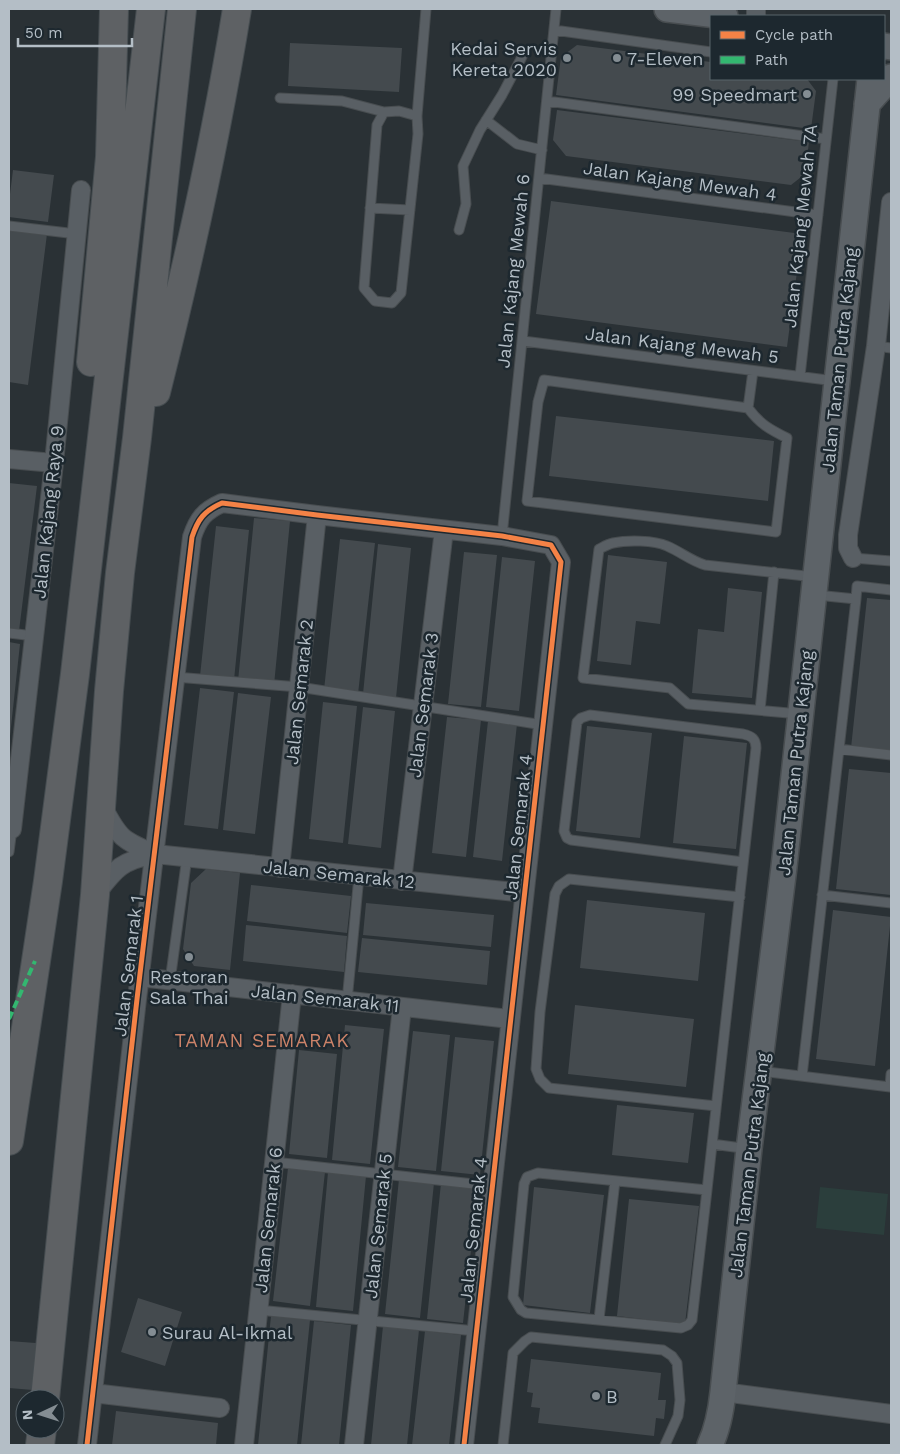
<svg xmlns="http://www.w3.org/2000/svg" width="900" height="1454" viewBox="0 0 900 1454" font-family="'Work Sans',sans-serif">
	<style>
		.green { fill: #2b3e3c }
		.building { fill: #444a4e }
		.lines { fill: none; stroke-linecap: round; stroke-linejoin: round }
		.lane-casing { stroke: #484d50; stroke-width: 11 }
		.street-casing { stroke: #484d50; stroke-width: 20 }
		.secondary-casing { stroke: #484d50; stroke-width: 28 }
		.highway-casing { stroke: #464d51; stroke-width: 30 }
		.lane { stroke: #595f64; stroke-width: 9 }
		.street { stroke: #595f64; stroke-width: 18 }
		.secondary { stroke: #5d6368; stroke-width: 25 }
		.highway { stroke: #5e6164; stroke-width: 28 }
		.quiet { stroke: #33b770; stroke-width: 4; stroke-dasharray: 8 4; stroke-linecap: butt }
		.cycleway-casing { stroke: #1d282f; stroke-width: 8 }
		.cycleway { stroke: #f48246; stroke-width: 5 }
		.poi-dot { fill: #848d93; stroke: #1d282f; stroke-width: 2 }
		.labels { text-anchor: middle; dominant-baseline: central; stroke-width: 5; stroke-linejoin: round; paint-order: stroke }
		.poi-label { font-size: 18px; fill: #b4bec6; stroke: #1d282f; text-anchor: start }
		.street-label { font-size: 18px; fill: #b4bec6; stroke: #1d282f }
		.neighbourhood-label { font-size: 19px; letter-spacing: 1px; fill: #cc8369; stroke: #1d282f }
	</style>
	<rect width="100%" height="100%" fill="#2a3135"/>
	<path class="green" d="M820,1187L888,1194L884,1235L816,1228Z"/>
	<path class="building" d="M290,43L402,48L399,92L288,86Z
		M577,45L711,62V79H807L816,91L811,129L556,95L561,57Z
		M557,110L809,142L805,174L791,185L566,156L553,140Z
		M13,170L54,175L48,222L9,217V202Z
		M551,201L802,234L787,347L536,314Z
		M9,229L47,234L28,385L9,382Z
		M556,416L774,441L768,501L549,476Z
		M9,483L37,486L19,631L9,630Z
		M254,518L290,521L274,685L238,681Z
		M216,526L249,530L234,680L200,676Z
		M340,539L375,543L358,694L324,690Z
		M378,544L411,548L396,698L363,694Z
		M464,552L497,555L481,707L448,704Z
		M608,555L667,562L660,624L636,621L631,665L597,661Z
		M502,557L535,561L519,711L486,707Z
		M728,588L762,592L752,698L692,693L698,629L724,632Z
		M867,598L891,600V753L851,748Z
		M9,642L20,644L10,736H9Z
		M200,688L234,692L218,829L184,825Z
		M238,693L271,697L255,834L223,830Z
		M323,702L357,706L343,843L309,839Z
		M363,707L395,711L381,848L348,844Z
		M447,717L481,720L466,857L432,853Z
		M488,721L517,724L502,861L473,857Z
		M587,726L652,733L640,838L576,831Z
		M684,736L747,743L736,849L673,843Z
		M849,769L891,773V895L836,889Z
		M206,869L240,873L230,970L194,966L183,949L191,883Z
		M251,885L351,896L347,933L247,921Z
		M587,900L705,913L698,981L580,968Z
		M366,903L494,915L491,947L363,935Z
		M833,910L891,917L875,1066L816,1059Z
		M246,925L347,936L344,972L243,961Z
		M362,938L490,951L487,985L358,972Z
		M575,1005L694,1019L686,1087L568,1074Z
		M345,1025L384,1029L370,1164L332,1160Z
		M413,1031L450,1035L436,1171L398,1167Z
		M455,1037L494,1041L480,1175L441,1171Z
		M299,1050L337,1054L327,1158L289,1154Z
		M617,1105L694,1113L688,1163L612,1155Z
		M288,1168L325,1172L310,1306L273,1301Z
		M328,1172L366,1176L353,1311L316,1307Z
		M399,1179L434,1183L420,1318L385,1314Z
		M441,1183L478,1187L463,1323L427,1319Z
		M534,1187L604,1195L590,1313L523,1305Z
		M629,1199L699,1206L685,1324L617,1316Z
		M138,1298L182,1312L165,1366L121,1352Z
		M271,1316L310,1320L297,1445H258Z
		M314,1321L351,1325L339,1445H301Z
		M383,1326L419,1330L407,1445H371Z
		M425,1331L461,1335L449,1445H412Z
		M9,1341L49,1344L45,1391L9,1388Z
		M531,1359L661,1373L658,1400H666L664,1419L656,1418L654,1436L538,1423L540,1408L531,1407L533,1393L527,1392Z
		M116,1411L218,1423L216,1445H112Z"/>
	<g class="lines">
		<defs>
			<path id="lane" d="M554,30L711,52
				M280,98L342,101L384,112
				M547,101L826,139
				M399,111L417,116L418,134L401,293L392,303L375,301L364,288L377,125L384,112Z
				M417,116L426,9
				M486,120L517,144L542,150
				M539,178L818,215
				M370,208L410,210
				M9,226L77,234
				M459,230L466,204L463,166L480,130L502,95L525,51
				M523,341L835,381
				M876,346L891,348
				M800,376L833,79
				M748,408C760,424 769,429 787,438L776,532L527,501L538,402L544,380L748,408L753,371
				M502,536L556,9
				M853,558L891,561
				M816,595L856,599L857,586L891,590
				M9,633L34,636
				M175,677L299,687L543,725
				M760,710L774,572
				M800,714L688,704L670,688L583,678L599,549C603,547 608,544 613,543C627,540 654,540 667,546C681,552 691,561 705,565L815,577
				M839,749L891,755
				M9,852L12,829
				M822,895L891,903
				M170,981L187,857
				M347,1001L359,876
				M760,1071L890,1087L891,1074
				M802,1076L856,599
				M716,1106L549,1088L540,1079L536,1069L540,1012L555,894L559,886L569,879L740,897
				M712,1144L749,1149
				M274,1162L492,1186
				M538,1173L707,1190L692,1320L688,1325L681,1328L526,1313L521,1310L513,1297L524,1184L527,1177Z
				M707,1190L756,748C756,739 752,736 743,734L590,715L581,718L577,722L564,831L567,838L571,840L743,862
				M258,1310L476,1331
				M599,1319L615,1181
				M503,1445L513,1353L525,1341L531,1337L663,1350L672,1356L677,1363L680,1400L678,1416L665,1445"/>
			<path id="street" d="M756,16V9
				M9,459L54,463
				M853,558L848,548V535L876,346L891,202
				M103,807C119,838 122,840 155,854L524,893
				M9,829H12L54,463L81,190
				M280,868L317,515
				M402,881L444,530
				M96,894C116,868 121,861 155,854
				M140,977L510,1019
				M723,1392L891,1414
				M93,1393L220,1408
				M87,1445L137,999L192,537C198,519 204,511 222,503L317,515L502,536L551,545L561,562L464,1445
				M244,1445L292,994
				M354,1445L402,1007"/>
			<path id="secondary" d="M667,9L725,16
				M884,46L891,47
				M867,104L891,77
				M710,1445C718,1428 721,1411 723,1392L749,1149L784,867L870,79"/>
			<path id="highway" d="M91,362L110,157L114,9
				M156,392C188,265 216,138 237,9
				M9,1141L48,881L75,674L151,9
				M45,1399L95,895L109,691L120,573L137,438L182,9
				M40,1445L42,1429"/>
		</defs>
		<use href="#lane" class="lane-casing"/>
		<use href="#street" class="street-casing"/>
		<use href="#secondary" class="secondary-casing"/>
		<use href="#highway" class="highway-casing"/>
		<use href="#lane" class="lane"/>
		<use href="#street" class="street"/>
		<use href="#secondary" class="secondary"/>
		<use href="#highway" class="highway"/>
		<path class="quiet" d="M9,1019L35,961"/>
		<defs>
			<path id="cycleway" d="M87,1445L137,999L192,537C198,519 204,511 222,503L317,515L502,536L551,545L561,562L464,1445"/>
		</defs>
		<use href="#cycleway" class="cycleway-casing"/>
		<use href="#cycleway" class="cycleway"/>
	</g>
	<g class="poi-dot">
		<circle cx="567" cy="58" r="5"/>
		<circle cx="617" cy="58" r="5"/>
		<circle cx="807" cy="94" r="5"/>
		<circle cx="189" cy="957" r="5"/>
		<circle cx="152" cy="1332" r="5"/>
		<circle cx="596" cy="1396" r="5"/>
	</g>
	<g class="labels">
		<g class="poi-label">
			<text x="557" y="48" text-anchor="end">Kedai Servis<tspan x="557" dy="21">Kereta 2020</tspan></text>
			<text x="627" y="58">7-Eleven</text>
			<text x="797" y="94" text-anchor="end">99 Speedmart</text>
			<text x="189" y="976" text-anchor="middle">Restoran<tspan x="189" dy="21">Sala Thai</tspan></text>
			<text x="162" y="1332">Surau Al-Ikmal</text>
			<text x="606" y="1396">B</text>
		</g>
		<g class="street-label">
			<text transform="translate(680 181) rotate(8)">Jalan Kajang Mewah 4</text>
			<text transform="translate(800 226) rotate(-84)">Jalan Kajang Mewah 7A</text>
			<text transform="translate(513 271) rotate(-84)">Jalan Kajang Mewah 6</text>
			<text transform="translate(682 345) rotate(7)">Jalan Kajang Mewah 5</text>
			<text transform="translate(839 360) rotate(-84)">Jalan Taman Putra Kajang</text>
			<text transform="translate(48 512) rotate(-84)">Jalan Kajang Raya 9</text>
			<text transform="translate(299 692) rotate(-84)">Jalan Semarak 2</text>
			<text transform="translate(423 705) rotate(-83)">Jalan Semarak 3</text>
			<text transform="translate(795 763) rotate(-84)">Jalan Taman Putra Kajang</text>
			<text transform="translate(518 827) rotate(-84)">Jalan Semarak 4</text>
			<text transform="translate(339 874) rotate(6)">Jalan Semarak 12</text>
			<text transform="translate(128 966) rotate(-83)">Jalan Semarak 1</text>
			<text transform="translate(325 998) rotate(6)">Jalan Semarak 11</text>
			<text transform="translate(749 1165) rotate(-83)">Jalan Taman Putra Kajang</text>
			<text transform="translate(268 1220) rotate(-84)">Jalan Semarak 6</text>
			<text transform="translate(378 1226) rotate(-84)">Jalan Semarak 5</text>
			<text transform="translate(473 1230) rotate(-84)">Jalan Semarak 4</text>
		</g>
		<g class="neighbourhood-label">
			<text x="262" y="1040">TAMAN SEMARAK</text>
		</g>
	</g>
	<rect width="900" height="1454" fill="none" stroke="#b4bec6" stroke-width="20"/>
	<rect x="710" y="15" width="175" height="65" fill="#1d282f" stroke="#59646b"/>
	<rect x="720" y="31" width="25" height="8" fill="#f48246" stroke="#59646b"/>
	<text x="755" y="40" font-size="15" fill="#b4bec6">Cycle path</text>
	<rect x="720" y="56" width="25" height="8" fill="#33b770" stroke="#59646b"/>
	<text x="755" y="65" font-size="15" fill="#b4bec6">Path</text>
	<g transform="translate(40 1414) rotate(266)"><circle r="24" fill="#1d282f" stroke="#59646b"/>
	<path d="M0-4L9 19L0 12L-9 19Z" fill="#848d93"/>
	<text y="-8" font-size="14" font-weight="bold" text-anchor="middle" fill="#b4bec6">N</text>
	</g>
	<path d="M18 38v8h114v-8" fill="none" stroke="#b4bec6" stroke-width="2.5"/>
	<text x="25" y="38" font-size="15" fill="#b4bec6" stroke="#1d282f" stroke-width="4" paint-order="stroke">50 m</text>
</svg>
